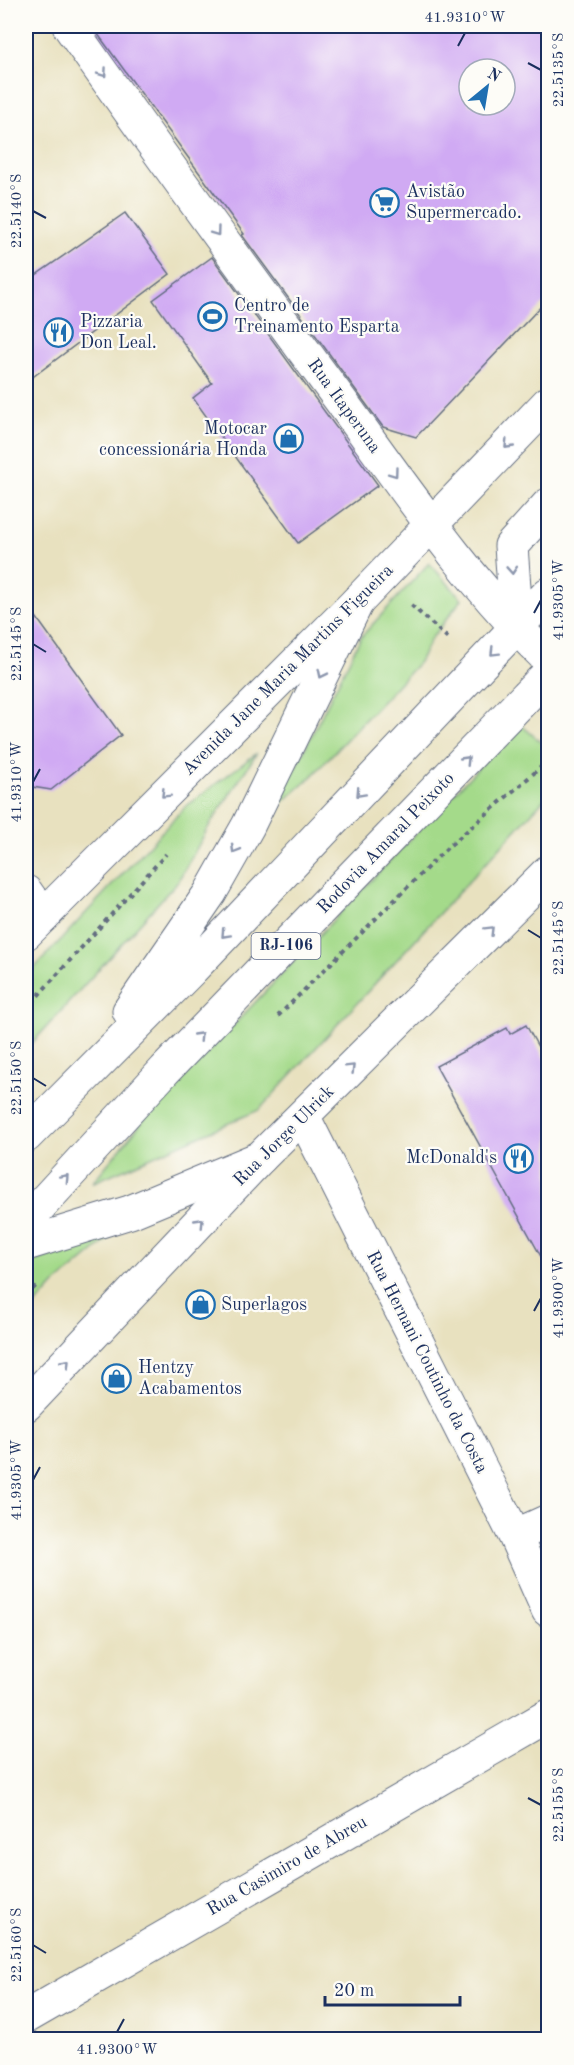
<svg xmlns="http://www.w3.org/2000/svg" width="574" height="2065" viewBox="0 0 574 2065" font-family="'Old Standard TT',serif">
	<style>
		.green { fill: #a4da8a; stroke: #608474; stroke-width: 1.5 }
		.building { fill: #d0aaf3; fill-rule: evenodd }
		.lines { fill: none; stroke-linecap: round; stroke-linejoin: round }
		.minor-casing { stroke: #636d80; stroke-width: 35 }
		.major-casing { stroke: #636d80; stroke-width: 35 }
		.highway-casing { stroke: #636d80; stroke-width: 35 }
		.path { stroke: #636d80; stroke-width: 4; stroke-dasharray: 4.5 4.5; stroke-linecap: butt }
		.minor { stroke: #fff; stroke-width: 33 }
		.major { stroke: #fff; stroke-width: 33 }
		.highway { stroke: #fff; stroke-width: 33 }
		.oneway { stroke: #8d97ae }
		.ticks { fill: none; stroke: #1b2f5e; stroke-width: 2 }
		.labels { text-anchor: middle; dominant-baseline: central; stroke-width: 4.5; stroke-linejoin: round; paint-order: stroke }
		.shield { fill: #fdfcf7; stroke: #5f6c8c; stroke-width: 1.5 }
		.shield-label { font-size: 16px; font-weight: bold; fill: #1b2f5e }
		.poi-label { font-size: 18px; fill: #1b2f5e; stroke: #fdfcf7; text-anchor: start }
		.street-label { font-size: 18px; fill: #1b2f5e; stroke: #fdfcf7 }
		.neatline { fill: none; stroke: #1b2f5e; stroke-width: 2 }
		.ticks-label { font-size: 15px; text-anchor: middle; fill: #1b2f5e }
	</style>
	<rect width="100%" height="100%" fill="#fdfcf7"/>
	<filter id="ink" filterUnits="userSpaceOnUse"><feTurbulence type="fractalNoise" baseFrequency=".0167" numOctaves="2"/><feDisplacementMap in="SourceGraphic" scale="12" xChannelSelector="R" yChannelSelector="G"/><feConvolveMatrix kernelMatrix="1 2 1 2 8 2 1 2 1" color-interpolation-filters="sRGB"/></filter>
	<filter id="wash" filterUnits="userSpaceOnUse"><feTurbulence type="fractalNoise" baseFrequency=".008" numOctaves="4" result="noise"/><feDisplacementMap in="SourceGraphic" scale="24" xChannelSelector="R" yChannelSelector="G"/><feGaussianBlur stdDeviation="1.35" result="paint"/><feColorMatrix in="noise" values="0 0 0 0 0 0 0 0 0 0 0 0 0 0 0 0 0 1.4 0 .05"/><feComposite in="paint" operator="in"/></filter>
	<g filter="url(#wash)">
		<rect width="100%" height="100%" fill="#e8e1bf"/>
		<path class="green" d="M429,563L462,599L431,639L419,662L311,777L274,810L361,637Z
			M520,724L548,748V795L259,1110L92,1183L148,1115Z
			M257,753L211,823L178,881L26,1050V977L185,807Z
			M118,1231L54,1285L26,1316V1264Z"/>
		<g id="blocks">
			<path class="building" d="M92,26H549V298L416,437L383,427L242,235L244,234ZM469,69H505V105H469Z
				M125,213L170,274L26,382V282Z
				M212,257L378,485L298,543L193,398L212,383L153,300Z
				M26,603L121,735L51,790L26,786Z
				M526,1025L549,1067V1271L436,1066L507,1028L510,1034Z"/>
		</g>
	</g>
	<g filter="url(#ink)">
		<use href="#blocks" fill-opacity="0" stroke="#636d80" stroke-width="1.5"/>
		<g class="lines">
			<defs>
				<path id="minor" d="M69,26C158,152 249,277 341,401C406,490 469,583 548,659
					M26,892L43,916
					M303,1116L515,1536L548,1610
					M515,1536L548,1521
					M26,2017L548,1716"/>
				<path id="major" d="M26,933L357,602L548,403
					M26,1405L260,1158L548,872"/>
				<path id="highway" d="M517,629L511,546L548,505
					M129,1011L210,893L248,826L357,602
					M26,1136L192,969L548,594
					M26,1221L165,1070L548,674
					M26,1244L130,1212L260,1158"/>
			</defs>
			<use href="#minor" class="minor-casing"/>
			<use href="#major" class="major-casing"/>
			<use href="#highway" class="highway-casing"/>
			<path class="path" d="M411,605L450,640
				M26,1009L166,854
				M278,1016L447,848L548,761
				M26,1296L38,1284"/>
			<use href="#minor" class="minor"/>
			<use href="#major" class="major"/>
			<use href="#highway" class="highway"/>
		</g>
		<defs><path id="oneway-chevron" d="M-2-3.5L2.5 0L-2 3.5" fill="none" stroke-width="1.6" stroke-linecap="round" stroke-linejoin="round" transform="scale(1.5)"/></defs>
		<g class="oneway">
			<use href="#oneway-chevron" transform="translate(103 73) rotate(55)"/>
			<use href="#oneway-chevron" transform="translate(216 232) rotate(54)"/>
			<use href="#oneway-chevron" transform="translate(508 445) rotate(134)"/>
			<use href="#oneway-chevron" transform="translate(394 473) rotate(54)"/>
			<use href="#oneway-chevron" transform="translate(512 570) rotate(86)"/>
			<use href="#oneway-chevron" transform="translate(494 652) rotate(135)"/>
			<use href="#oneway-chevron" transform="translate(322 674) rotate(116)"/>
			<use href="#oneway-chevron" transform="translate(466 760) rotate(-46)"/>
			<use href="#oneway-chevron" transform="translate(360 793) rotate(133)"/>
			<use href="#oneway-chevron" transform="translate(165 794) rotate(135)"/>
			<use href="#oneway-chevron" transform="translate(235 849) rotate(120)"/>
			<use href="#oneway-chevron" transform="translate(490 930) rotate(-45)"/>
			<use href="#oneway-chevron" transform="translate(225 934) rotate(133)"/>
			<use href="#oneway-chevron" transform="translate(199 1036) rotate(-46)"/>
			<use href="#oneway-chevron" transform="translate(351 1068) rotate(-45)"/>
			<use href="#oneway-chevron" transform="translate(65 1178) rotate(-47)"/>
			<use href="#oneway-chevron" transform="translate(200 1222) rotate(-46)"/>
			<use href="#oneway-chevron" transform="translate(66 1363) rotate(-46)"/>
		</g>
	</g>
	<path class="ticks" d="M458,46L465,33M528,63L541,70M33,211L46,218M534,613L541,600M33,644L46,652M33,782L40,769M528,930L541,938M33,1078L46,1086M534,1311L541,1298M33,1480L40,1467M528,1798L541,1805M33,1945L46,1953M117,2032L124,2019"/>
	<defs>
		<symbol id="supermarket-ring" viewBox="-11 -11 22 22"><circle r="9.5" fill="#fdfcf7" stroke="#1f6fb2" stroke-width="1.5"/><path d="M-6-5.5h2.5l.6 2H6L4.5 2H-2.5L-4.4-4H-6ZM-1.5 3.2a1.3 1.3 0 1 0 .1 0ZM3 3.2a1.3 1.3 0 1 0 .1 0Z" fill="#1f6fb2"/></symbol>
		<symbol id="stadium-ring" viewBox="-11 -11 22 22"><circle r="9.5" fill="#fdfcf7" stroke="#1f6fb2" stroke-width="1.5"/><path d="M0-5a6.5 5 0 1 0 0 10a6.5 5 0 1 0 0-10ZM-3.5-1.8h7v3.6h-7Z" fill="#1f6fb2"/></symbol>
		<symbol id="restaurant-ring" viewBox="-11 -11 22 22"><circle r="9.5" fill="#fdfcf7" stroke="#1f6fb2" stroke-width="1.5"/><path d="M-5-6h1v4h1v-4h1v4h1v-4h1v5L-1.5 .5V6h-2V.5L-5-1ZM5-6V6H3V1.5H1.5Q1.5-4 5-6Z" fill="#1f6fb2"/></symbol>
		<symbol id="shop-ring" viewBox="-11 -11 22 22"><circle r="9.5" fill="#fdfcf7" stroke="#1f6fb2" stroke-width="1.5"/><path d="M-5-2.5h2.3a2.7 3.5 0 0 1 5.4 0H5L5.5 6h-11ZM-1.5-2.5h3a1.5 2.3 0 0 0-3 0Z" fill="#1f6fb2"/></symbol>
	</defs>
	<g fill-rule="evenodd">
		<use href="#supermarket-ring" x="368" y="186" width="33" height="33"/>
		<use href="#stadium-ring" x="196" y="300" width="33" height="33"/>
		<use href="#restaurant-ring" x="42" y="316" width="33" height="33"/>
		<use href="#shop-ring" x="272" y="422" width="33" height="33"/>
		<use href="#restaurant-ring" x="502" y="1142" width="33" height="33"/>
		<use href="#shop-ring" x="184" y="1288" width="33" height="33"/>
		<use href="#shop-ring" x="100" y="1362" width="33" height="33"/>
	</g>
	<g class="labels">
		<rect class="shield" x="251.5" y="933" width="69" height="26" rx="4.5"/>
		<g class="shield-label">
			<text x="286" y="946">RJ-106</text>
		</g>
		<g class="poi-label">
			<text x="406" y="192">Avistão<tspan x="406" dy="21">Supermercado.</tspan></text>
			<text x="234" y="306">Centro de<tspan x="234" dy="21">Treinamento Esparta</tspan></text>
			<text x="80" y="322">Pizzaria<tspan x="80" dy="21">Don Leal.</tspan></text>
			<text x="267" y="429" text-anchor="end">Motocar<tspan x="267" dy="21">concessionária Honda</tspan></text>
			<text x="497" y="1158" text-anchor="end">McDonald's</text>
			<text x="221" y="1305">Superlagos</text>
			<text x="138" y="1368">Hentzy<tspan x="138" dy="21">Acabamentos</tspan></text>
		</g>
		<g class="street-label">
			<text transform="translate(344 406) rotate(54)">Rua Itaperuna</text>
			<text transform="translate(288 670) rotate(-45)">Avenida Jane Maria Martins Figueira</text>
			<text transform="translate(386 843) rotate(-46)">Rodovia Amaral Peixoto</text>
			<text transform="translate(284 1136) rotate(-45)">Rua Jorge Ulrick</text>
			<text transform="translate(427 1362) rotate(63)">Rua Hernani Coutinho da Costa</text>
			<text transform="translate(287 1866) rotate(-30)">Rua Casimiro de Abreu</text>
		</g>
	</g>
	<rect width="574" height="2065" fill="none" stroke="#fdfcf7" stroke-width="66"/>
	<g transform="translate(487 87) rotate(30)"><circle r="28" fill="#fdfcf7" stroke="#a3aaba" stroke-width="1.5"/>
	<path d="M0-4.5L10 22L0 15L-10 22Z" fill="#1f6fb2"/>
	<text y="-9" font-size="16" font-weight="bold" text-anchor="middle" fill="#1b2f5e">N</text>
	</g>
	<path d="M325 1996v9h135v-9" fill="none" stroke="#1b2f5e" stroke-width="3"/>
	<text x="334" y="1996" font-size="18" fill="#1b2f5e" stroke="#fdfcf7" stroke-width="4.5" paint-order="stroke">20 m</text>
	<rect x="33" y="33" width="508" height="1999" class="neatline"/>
	<g class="ticks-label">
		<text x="465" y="22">41.9310°W</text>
		<text transform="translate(558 70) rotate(-90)" y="5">22.5135°S</text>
		<text transform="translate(16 211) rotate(-90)" y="5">22.5140°S</text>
		<text transform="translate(558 600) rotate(-90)" y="5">41.9305°W</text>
		<text transform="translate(16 644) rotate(-90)" y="5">22.5145°S</text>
		<text transform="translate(16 782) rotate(-90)" y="5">41.9310°W</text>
		<text transform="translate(558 938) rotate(-90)" y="5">22.5145°S</text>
		<text transform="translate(16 1078) rotate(-90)" y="5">22.5150°S</text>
		<text transform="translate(558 1298) rotate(-90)" y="5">41.9300°W</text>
		<text transform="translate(16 1480) rotate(-90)" y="5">41.9305°W</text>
		<text transform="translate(558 1805) rotate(-90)" y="5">22.5155°S</text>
		<text transform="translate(16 1945) rotate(-90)" y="5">22.5160°S</text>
		<text x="117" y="2054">41.9300°W</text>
	</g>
</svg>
